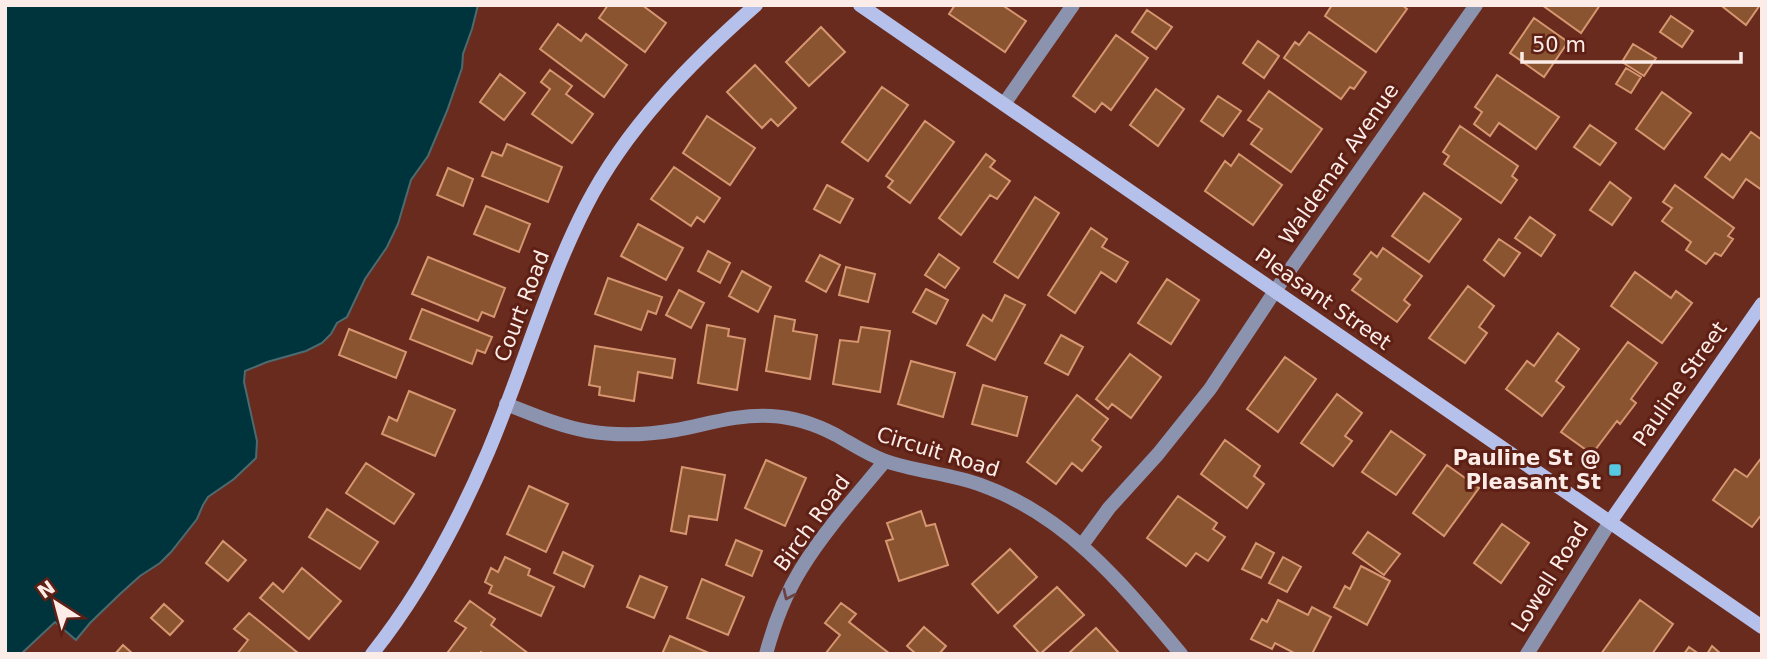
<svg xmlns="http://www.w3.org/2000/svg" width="1767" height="659" viewBox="0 0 1767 659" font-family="'DejaVu Sans',sans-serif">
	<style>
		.water { fill: #00343d; stroke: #4c6b70; stroke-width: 2 }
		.building { fill: #8b5430; stroke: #d69770; stroke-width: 2 }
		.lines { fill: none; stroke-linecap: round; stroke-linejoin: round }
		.street { stroke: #8c93ae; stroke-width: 14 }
		.secondary { stroke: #b6c1eb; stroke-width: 14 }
		.oneway { stroke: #6c4243 }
		.poi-dot { fill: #56c9e0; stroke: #5e2015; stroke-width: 2.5 }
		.labels { text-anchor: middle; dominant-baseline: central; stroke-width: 6; stroke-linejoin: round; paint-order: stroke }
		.street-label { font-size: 21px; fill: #fcece8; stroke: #5e2015 }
		.poi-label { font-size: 21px; font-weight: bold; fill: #fcece8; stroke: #5e2015; text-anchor: end }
	</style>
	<rect width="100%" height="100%" fill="#6a2b1f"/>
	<path class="water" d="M5,5H478L472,29L463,54L462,68L447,111L428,156L411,180L398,224L387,247L365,279L347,317L337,323L331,334L322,343L306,351L267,362L245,371L244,382L257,441L256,458L234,479L208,497L203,505L197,519L171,552L160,563L140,576L120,594L90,623L76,640L55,622L21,654H5Z"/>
	<path class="building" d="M608,5H642L666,23L645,52L599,18Z
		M955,5H1002L1026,21L1005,52L949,14Z
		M1332,5H1402L1407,9L1376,52L1325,16Z
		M1542,5H1600L1581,33Z
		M1724,5H1760L1746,25L1723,7Z
		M1147,10L1172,27L1156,49L1132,32Z
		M1671,16L1693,31L1682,47L1660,32Z
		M1534,18L1568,42L1544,77L1510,53Z
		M558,24L581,41L586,34L627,65L604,97L540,49Z
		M821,27L845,52L809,86L786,62Z
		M1309,32L1366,72L1354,89L1350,87L1341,99L1284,58L1295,42L1299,45Z
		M1116,35L1148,58L1111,110L1102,103L1095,112L1073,96Z
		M1258,41L1279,56L1264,78L1243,63Z
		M1633,44L1656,58L1644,76L1622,62Z
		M755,65L796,108L778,126L771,119L762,128L727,92Z
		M1626,68L1641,77L1631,93L1616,84Z
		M550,70L572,86L566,94L593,114L572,143L532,114L550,89L541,82Z
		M500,74L525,93L504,120L480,102Z
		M1497,75L1559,117L1536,149L1499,123L1490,136L1474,124L1482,112L1475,107Z
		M882,87L908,105L868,161L842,142Z
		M1156,89L1184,109L1158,146L1130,125Z
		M1269,91L1322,129L1291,172L1251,144L1262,129L1248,120Z
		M1662,92L1691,113L1664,149L1636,129Z
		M1218,96L1241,111L1223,136L1201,121Z
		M707,116L755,148L730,185L683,153Z
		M925,121L954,142L910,203L888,187L893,181L886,176Z
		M1590,125L1616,143L1600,165L1574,147Z
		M1460,126L1518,166L1512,176L1517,180L1501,203L1444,164L1449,156L1443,152Z
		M1751,132L1762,140V190L1746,179L1733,198L1705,177L1722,154L1730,160Z
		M507,144L562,167L548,202L482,176L492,152L502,156Z
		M986,154L995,161L990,167L1010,181L997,199L990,195L961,235L939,218Z
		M1239,154L1282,185L1253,225L1205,191L1225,161L1231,166Z
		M674,167L720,198L704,222L697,217L691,226L651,199Z
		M448,168L473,179L463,206L437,195Z
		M1610,182L1631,198L1612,225L1590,210Z
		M827,185L853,199L840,223L814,209Z
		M1675,185L1734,228L1728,236L1733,239L1721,256L1715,253L1706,264L1686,250L1691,242L1662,221L1672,208L1663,202Z
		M1424,193L1461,219L1429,262L1392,236Z
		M1035,197L1059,213L1018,278L994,262Z
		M486,206L530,224L519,252L474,234Z
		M1530,217L1555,235L1541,256L1515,238Z
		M638,224L683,248L666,280L621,256Z
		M1091,228L1107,239L1102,247L1128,262L1116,282L1101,272L1075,313L1048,295Z
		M1499,239L1520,253L1504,276L1484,260Z
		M1383,248L1422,276L1404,300L1410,305L1397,322L1352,290L1361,279L1354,274L1371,252L1377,257Z
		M708,251L730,263L720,283L698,271Z
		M939,254L959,268L945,288L925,275Z
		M820,255L840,265L826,292L806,281Z
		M428,257L505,288L494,317L482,312L478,321L412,294Z
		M846,267L875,274L868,302L839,295Z
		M742,271L771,287L758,312L729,296Z
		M1635,272L1671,298L1676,291L1692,303L1662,343L1611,306Z
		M608,278L662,297L656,314L648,311L641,330L595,314Z
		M1167,279L1199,300L1171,344L1138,323Z
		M1468,286L1494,306L1479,327L1487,333L1465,363L1429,338Z
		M926,289L948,300L936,324L913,312Z
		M679,290L704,303L691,328L666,315Z
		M1005,295L1025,305L995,360L967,345L983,315L992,321Z
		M422,309L492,337L485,353L477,350L472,364L410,339Z
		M775,316L795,320L793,331L817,335L810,379L766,371Z
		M707,325L729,329L728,336L745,339L737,390L698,383Z
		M861,327L890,331L880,392L833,384L840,340L858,342Z
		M349,329L406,352L396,378L339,355Z
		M1558,333L1579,349L1556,381L1564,387L1542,416L1506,389L1527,361L1534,366Z
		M1061,335L1083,347L1068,375L1045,363Z
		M1628,342L1657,363L1631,399L1636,403L1620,424L1617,421L1592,454L1561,432Z
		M595,346L675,359L672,378L638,372L634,401L599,395L600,387L589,385Z
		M1130,354L1161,377L1131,418L1112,404L1108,409L1096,399Z
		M1285,357L1316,379L1278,432L1247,409Z
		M911,361L955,373L943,417L898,404Z
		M983,385L1027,397L1017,436L972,424Z
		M409,391L455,410L435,456L382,434L389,417L397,421Z
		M1337,394L1362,413L1345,436L1352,441L1333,466L1301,443Z
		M1077,395L1108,419L1092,440L1101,447L1082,471L1072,463L1056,484L1027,462Z
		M1391,431L1425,455L1396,495L1362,472Z
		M1225,440L1260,466L1254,476L1264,484L1247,508L1201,474Z
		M1762,457V514L1752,527L1713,500L1735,469L1747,477Z
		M766,460L806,478L785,526L745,508Z
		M366,463L414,494L394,524L346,493Z
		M1447,465L1479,488L1444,536L1413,513Z
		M682,467L725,475L717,520L689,516L686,534L671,531Z
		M529,486L568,504L546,552L507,534Z
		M1178,496L1217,523L1213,529L1225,537L1208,561L1196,553L1186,566L1147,538Z
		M327,509L378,542L360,569L309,537Z
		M921,511L926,526L935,524L948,565L899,581L886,541L893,539L887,523Z
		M1502,524L1529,543L1501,583L1474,563Z
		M1368,532L1400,554L1384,575L1353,553Z
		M736,540L762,551L752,576L726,565Z
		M223,541L246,560L228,581L206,563Z
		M1256,543L1274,553L1261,578L1242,569Z
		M1010,549L1037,577L998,613L972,584Z
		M563,552L593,566L584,587L554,573Z
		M505,557L530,569L528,575L554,587L541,616L489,593L492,586L485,582L491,568L498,572Z
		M1283,557L1301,567L1287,592L1269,583Z
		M1361,566L1390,581L1367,625L1334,607L1345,586L1350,589Z
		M302,568L341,601L309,639L260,598L273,583L283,592Z
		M640,576L667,587L654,618L627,607Z
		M702,579L744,597L728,635L687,618Z
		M1057,587L1084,615L1040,654L1014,626Z
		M1278,600L1308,615L1312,607L1331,617L1312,654H1296L1275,643L1272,649L1251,639L1262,619L1267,622Z
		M1640,600L1673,624L1652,654H1601Z
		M470,601L495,619L491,625L529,654H483L481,652L479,654H451L448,652L466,628L455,621Z
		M841,603L856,614L849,622L890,654L826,653L840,635L825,623Z
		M164,604L183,621L170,635L151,618Z
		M249,613L298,653V654H237L248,640L234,629Z
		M924,627L946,646L939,654H916L907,646Z
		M1096,628L1118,652L1117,654H1068Z
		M670,636L711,654H662Z
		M123,645L133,654H115Z
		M1712,646L1721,654H1707Z
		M1689,647L1699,654H1684Z"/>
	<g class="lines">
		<path class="street" d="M1004,104L1073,5
			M506,404C532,414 559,426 587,431C616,436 647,435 676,430C708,424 738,414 771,416C793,417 817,425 836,435C852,444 867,454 883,460C915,472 949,473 981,485C1068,516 1124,586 1181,654
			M1082,545L1109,508L1158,454L1210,389L1275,291L1476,5
			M766,654C774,624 785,595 801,569C825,530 856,496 885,461
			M1527,654L1610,522"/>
		<path class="secondary" d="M860,5L1762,627
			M1610,522L1762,304
			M372,654C419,595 458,522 488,452C522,372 546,284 586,206C626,128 690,63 756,5"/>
	</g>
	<defs><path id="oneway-chevron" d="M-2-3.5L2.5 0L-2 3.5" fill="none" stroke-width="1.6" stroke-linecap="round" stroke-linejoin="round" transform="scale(1.75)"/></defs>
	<use class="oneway" href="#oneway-chevron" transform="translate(788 595) rotate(115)"/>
	<rect class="poi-dot" x="1608" y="463" width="14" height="14" rx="3.5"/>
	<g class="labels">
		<g class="street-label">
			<text transform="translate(1339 164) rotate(-55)">Waldemar Avenue</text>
			<text transform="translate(1323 299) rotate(35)">Pleasant Street</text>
			<text transform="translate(522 306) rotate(-69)">Court Road</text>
			<text transform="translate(1680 384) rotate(-55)">Pauline Street</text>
			<text transform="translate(938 452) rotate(17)">Circuit Road</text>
			<text transform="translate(812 523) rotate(-54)">Birch Road</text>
			<text transform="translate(1550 577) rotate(-58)">Lowell Road</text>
		</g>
		<g class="poi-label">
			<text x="1601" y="458">Pauline St @<tspan x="1601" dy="24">Pleasant St</tspan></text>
		</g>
	</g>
	<rect width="1767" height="659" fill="none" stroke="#fcece8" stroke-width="14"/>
	<g transform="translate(56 603) rotate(324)" stroke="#5e2015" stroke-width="5" paint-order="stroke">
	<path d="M0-5L12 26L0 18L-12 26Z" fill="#fcece8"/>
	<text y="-10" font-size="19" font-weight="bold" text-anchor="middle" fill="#fcece8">N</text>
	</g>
	<path d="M1522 52v10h219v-10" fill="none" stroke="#fcece8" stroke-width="3.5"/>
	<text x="1532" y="52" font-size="21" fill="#fcece8" stroke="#5e2015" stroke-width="5" paint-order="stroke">50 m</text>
</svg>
